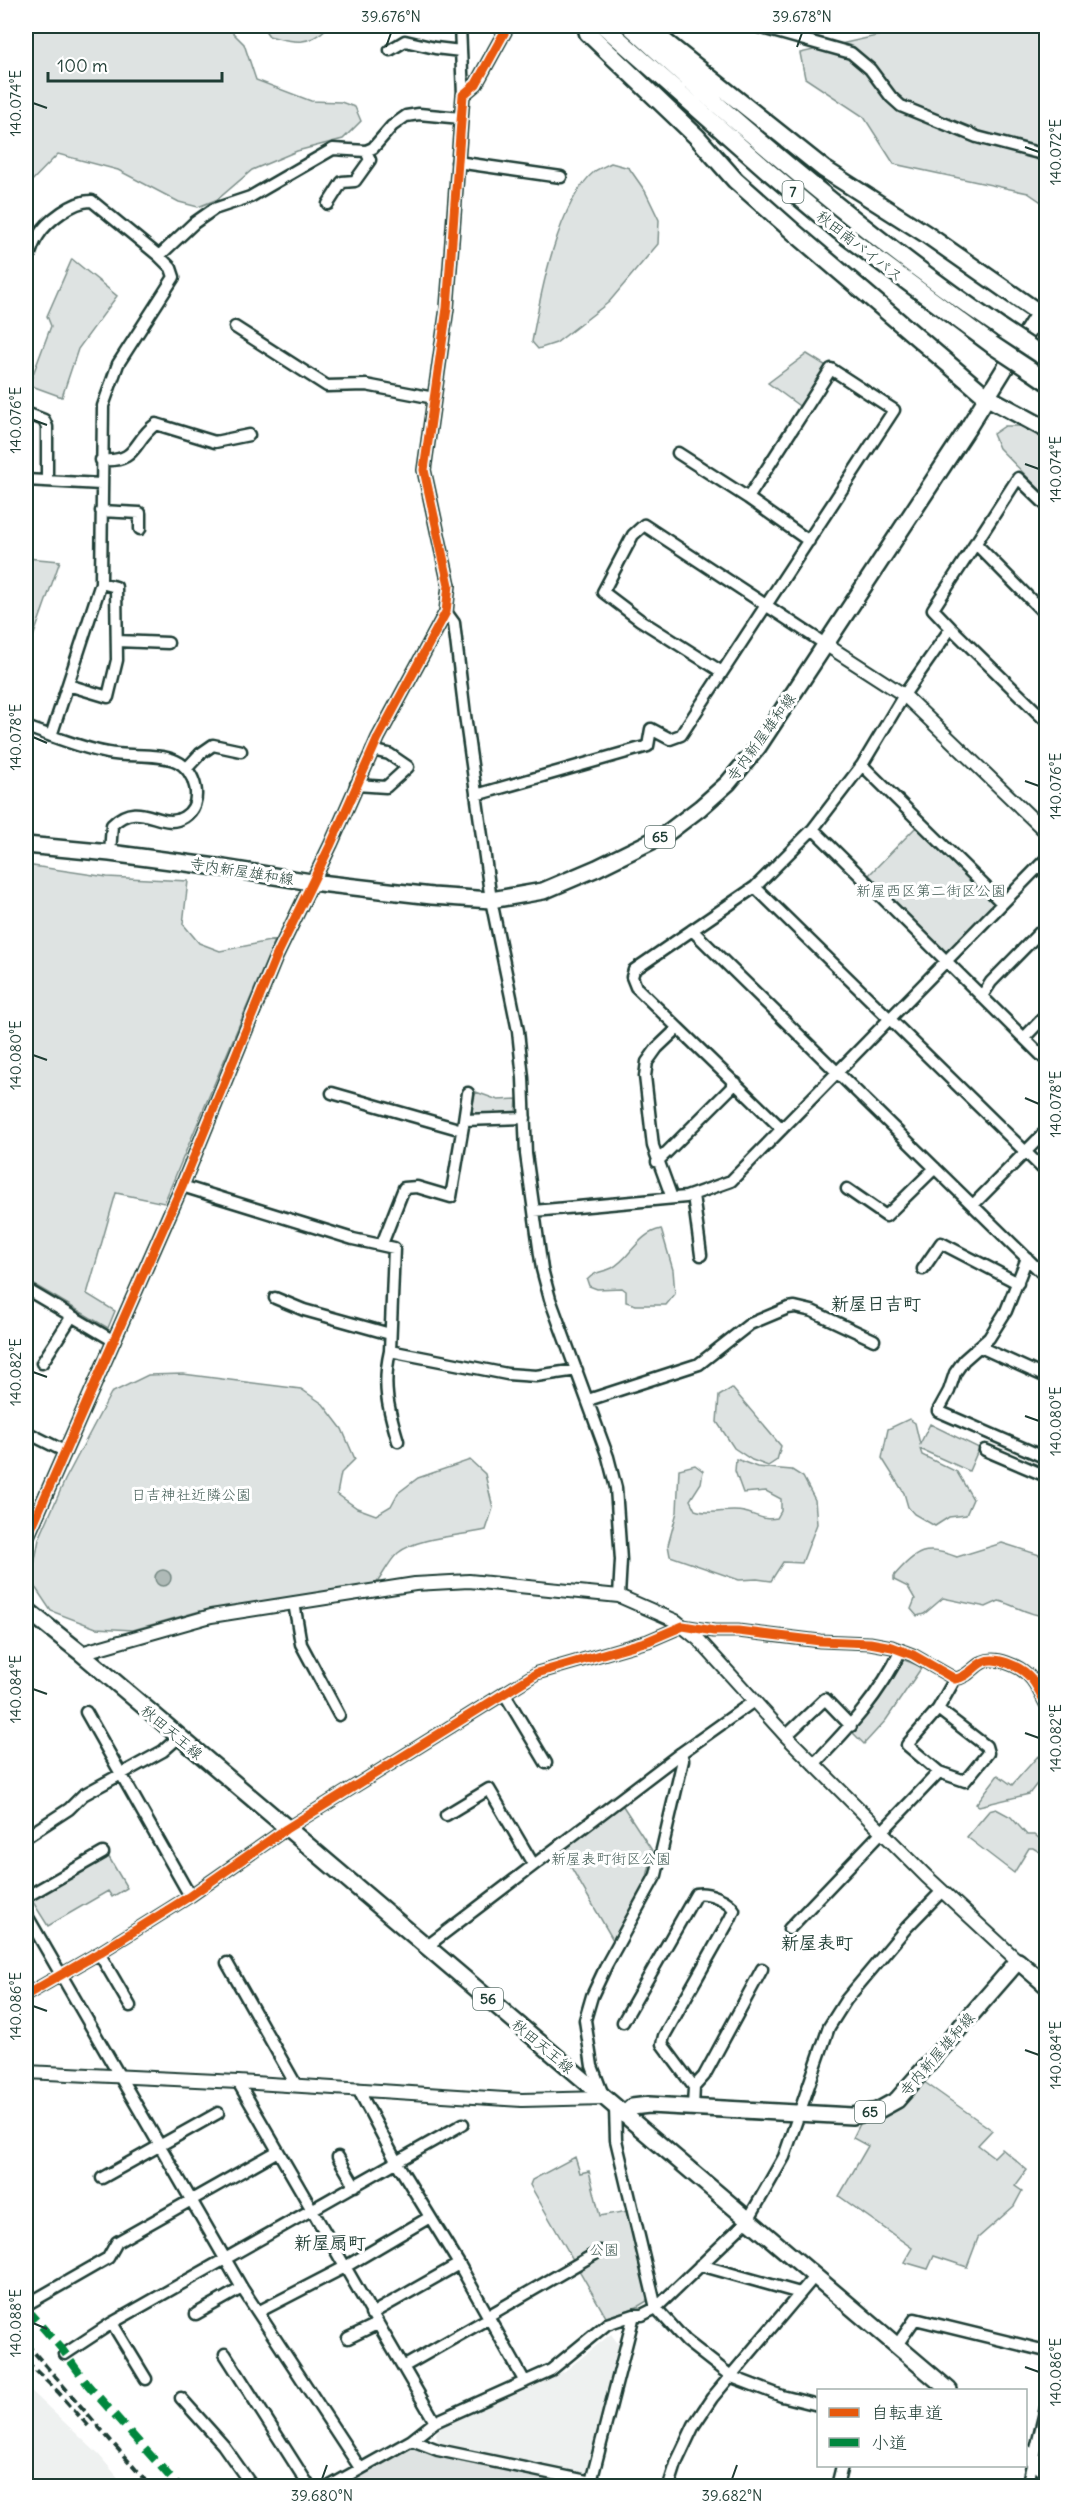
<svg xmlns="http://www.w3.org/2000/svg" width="1072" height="2512" viewBox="0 0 1072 2512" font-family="Delius,'Klee One',sans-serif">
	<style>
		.built { fill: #eef1f0 }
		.green { fill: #dee3e2; stroke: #7e908b; stroke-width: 1.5 }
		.water { fill: #afbab7; stroke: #758883; stroke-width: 1.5 }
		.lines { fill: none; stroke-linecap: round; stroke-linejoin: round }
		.minor-casing { stroke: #1f3d34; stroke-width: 15 }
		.tertiary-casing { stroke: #1f3d34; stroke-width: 16 }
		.primary-casing { stroke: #1f3d34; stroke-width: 20 }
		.trunk-casing { stroke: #1f3d34; stroke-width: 21 }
		.minor { stroke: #fff; stroke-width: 10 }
		.tertiary { stroke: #fff; stroke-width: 12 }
		.primary { stroke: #fff; stroke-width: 15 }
		.trunk { stroke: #fff; stroke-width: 16 }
		.rail { stroke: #1f3d34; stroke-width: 4; stroke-dasharray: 9 4.5; stroke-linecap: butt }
		.trunk-bridge-casing { stroke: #1f3d34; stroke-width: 21; stroke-linecap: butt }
		.trunk-bridge { stroke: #fff; stroke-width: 16 }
		.quiet { stroke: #00873e; stroke-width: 8; stroke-dasharray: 15 8; stroke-linecap: butt }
		.cycleway-casing { stroke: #fff; stroke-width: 13 }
		.cycleway { stroke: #e8590c; stroke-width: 9 }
		.ticks { fill: none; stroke: #1f3d34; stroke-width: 2 }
		.labels { text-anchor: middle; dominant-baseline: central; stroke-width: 6; stroke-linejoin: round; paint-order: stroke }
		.shield { fill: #fff; stroke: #627771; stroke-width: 1.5 }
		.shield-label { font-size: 14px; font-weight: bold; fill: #1f3d34 }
		.street-label { font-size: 15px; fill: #1f3d34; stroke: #fff }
		.park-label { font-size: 15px; fill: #455e57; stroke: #fff }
		.quarter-label { font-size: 18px; font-weight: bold; fill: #1f3d34; stroke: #fff }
		.neatline { fill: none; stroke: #1f3d34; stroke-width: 2 }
		.ticks-label { font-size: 15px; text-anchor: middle; fill: #1f3d34 }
	</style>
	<rect width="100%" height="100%" fill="#fff"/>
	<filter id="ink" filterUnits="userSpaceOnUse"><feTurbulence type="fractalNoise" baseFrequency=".0167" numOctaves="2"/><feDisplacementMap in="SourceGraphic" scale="12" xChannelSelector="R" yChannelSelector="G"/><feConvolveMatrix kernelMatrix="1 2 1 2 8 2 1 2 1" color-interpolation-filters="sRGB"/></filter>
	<g filter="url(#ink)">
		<path class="built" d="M611,2334L619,2345L587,2478L439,2446L436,2434L442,2422L565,2371Z
			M26,2386L99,2455L125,2486H26Z"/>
		<path class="green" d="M26,26H232L231,31L244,44L256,80L311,101L341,102L355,107L361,121L343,139L297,151L252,170L218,199L198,207L179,202L118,170L58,154L26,187Z
			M262,26H327V28C307,47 293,42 269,36Z
			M921,26H1046V205L1028,193L894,164L864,117L805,78L800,53Z
			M611,163L629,168L645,191L659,220L658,244L609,302L556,343L538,349L532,342C540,296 558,201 595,171C599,168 606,166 611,163Z
			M72,259L117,296L78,349L62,397L29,385L51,326L47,316Z
			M807,354L828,367L802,408L768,383Z
			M1005,426H1020L1046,438V496L999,448L993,434Z
			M26,558L60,561L26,657Z
			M916,827L994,904L946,952L868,876Z
			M26,865L107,877L188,881L183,924L199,943L220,951L275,940L164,1203L116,1193L87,1294L115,1311L108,1328L26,1280Z
			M476,1092L498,1100L517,1099L516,1111L475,1115L471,1110Z
			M661,1229L673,1270L675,1294L666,1305H636L626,1302V1291L622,1288L597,1289L589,1286L587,1280C597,1270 601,1273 612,1268C631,1258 637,1234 661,1229Z
			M183,1374L301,1389L323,1404L342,1429L355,1459L341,1473L337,1494L357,1508L376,1515L391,1506L398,1493L418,1478L470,1460L485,1474L493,1508L486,1530C461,1536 418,1537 398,1553C389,1561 383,1575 376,1584L200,1611L133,1630L96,1628L51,1611L31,1581L39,1539L65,1480L111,1393L148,1375Z
			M732,1388L781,1446L777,1460L768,1466L752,1460L734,1448L717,1422L719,1396Z
			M909,1419L915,1423L920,1444L930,1424L979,1448L969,1471L920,1449L922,1455L957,1472L973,1499L966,1515L949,1517L935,1526L914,1514L908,1507L904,1493L882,1458L888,1429Z
			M736,1459L757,1467L792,1470L803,1477L815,1500L817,1524L802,1563L783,1562L771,1581L757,1579L739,1580L670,1556L668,1545L677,1512L679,1469L695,1465L703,1471L701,1483L690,1500L695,1510C712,1516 728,1508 744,1512C757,1515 764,1521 777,1518L781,1511V1499L766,1491L743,1493L735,1471Z
			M1002,1543L1046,1557V1615C1035,1618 1012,1604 999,1601L986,1607L943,1598L924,1614L917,1616L911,1609L915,1599L908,1587L894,1580V1576C916,1550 926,1545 957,1557Z
			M902,1659L922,1667L886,1720L864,1744L851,1731L885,1689Z
			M1038,1756L1046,1764V1772L1029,1794L979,1806L976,1804L998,1775L1012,1785Z
			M621,1803L653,1852L645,1885L613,1940L561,1850Z
			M996,1809L1011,1817L1027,1835H1035L1046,1844V1856L1033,1848H1029L1014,1873L967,1837L989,1811Z
			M107,1854L127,1888L112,1897L108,1891L48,1926L31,1899Z
			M920,2079L992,2130L978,2145L994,2157L1002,2149L1027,2170L1015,2186L1022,2191L1014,2206L978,2238L967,2267L934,2256L928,2269L904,2262L912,2248L839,2196L868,2146L853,2138L862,2120L886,2115Z
			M575,2157L580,2173L589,2171L600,2216L627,2211L649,2294L647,2301L637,2307L606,2317L530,2185L532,2180Z
			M415,2446L436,2455L584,2486H343L360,2474Z"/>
		<path class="water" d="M155 1578a8 8 0 1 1 16 0a8 8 0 1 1-16 0Z"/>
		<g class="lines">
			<defs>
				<path id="minor" d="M460,26L463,95
					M755,26L851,53L870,69L891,97L901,106L977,137L1046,155
					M390,50L405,41L435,48L461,51
					M457,162L561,177
					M328,204L342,182L355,181L370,160L366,151
					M159,256L194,223L214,209L250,197L333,149L366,151L373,148L392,126L406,116L419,114L461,118
					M26,267C29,257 32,244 38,236C47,221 74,200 92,201L159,256L171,268L174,277L118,364L103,406L101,583L51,736
					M1039,313L1046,302
					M235,327L327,386L366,385L434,398
					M26,413L44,420L47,427V480
					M678,453L748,498L809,541
					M101,460C139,463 132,441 156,424L215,442L249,435
					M26,480L101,484
					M101,511L140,513V529
					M975,543L1046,615
					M446,612L454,623L465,715L491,900L518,1031L523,1078L526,1154L542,1269L550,1299L608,1457L616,1488L621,1560L619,1596
					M951,628L1046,721
					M117,641L168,643
					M722,672L640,620L603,592L633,535L644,525L825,644
					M68,685L108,697L117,660L116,587L101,583
					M26,727C53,736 80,748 108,753C128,757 159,753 176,761C196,770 205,804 184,817C161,832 140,797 112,825L110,853
					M862,765L1002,903
					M187,768L200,754L213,745L241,751
					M356,785L386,787L408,767L389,754L372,750
					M476,795L648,746L651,729L670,739L681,735L894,410L831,369L748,498
					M813,829L1046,1060
					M755,887L1046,1172
					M692,930L1046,1277
					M982,996L991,982L1046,926
					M678,1028L782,1129
					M1024,1038L1046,1015
					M332,1093L462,1130
					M464,1120L468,1093
					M657,1162L736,1083
					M182,1186L353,1239L394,1248L390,1351L507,1374L536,1376L577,1370
					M847,1189L886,1216L935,1168
					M693,1195L701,1255
					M672,1198L653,1146L645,1076L647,1062L657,1048L678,1028L636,987L632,977L634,970L755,887L813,829L862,765L904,695L951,628L933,609L1018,478L1046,505
					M973,1205L1046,1131
					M534,1211L686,1197L731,1181L1046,859
					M382,1244L404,1188L417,1187L451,1197L464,1120L525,1118
					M1027,1258L1006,1311L989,1338L964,1360L955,1373L949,1391L938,1411L1046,1458
					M923,1269L941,1243L1018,1283
					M26,1289L114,1341
					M275,1298L304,1310L390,1334
					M980,1347L1046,1377
					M390,1351C382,1386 388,1408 398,1441
					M42,1363L72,1316
					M588,1400L699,1364L750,1324L788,1308L795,1307L812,1311L874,1340
					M26,1432L64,1451
					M985,1450L1046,1476
					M294,1603L301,1644L339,1715
					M504,1693L546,1763
					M938,1709L986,1746L988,1753L965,1781L939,1772
					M86,1712L190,1896
					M786,1736L825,1699L851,1726
					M814,1764C848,1729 880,1695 901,1650
					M446,1815L489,1789L533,1864
					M26,1837L69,1809L83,1795L163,1751L179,1737
					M26,1897L103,1853
					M26,1914L242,2288L360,2468
					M789,1929L939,1772L907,1745L938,1709L955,1679
					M426,1947L681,1753L754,1701
					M99,1953L130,2006
					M227,1963L296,2085
					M26,1995L99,1953L190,1896L286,1829L537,1673L648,1641L683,1626L714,1631H738L820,1641L870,1643L892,1647L913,1655L955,1679C967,1678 973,1667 983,1662C996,1656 1019,1666 1028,1675C1036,1682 1041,1695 1046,1704
					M623,2022L696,1894C707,1892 728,1899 734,1910L730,1919L664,2036L662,2044L694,2087L693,2107
					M238,2082L435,2422
					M694,2087L704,2076L762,1969
					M358,2089L397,2163L459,2264L525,2382
					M603,2095L592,2066L585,2020L592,1996L607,1964L656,1875L683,1760L681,1753
					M615,2108L616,2140L656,2308L686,2341L732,2377L782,2396L818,2405
					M338,2157L355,2186
					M102,2178L218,2113
					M700,2265L800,2293
					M26,2305L108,2258L117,2242L278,2151
					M258,2312L345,2267L430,2217
					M196,2314L242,2288
					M371,2314L459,2264
					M488,2316L600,2251
					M112,2323L146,2379
					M348,2338L377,2324
					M897,2345L915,2319L1046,2351
					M65,2354L112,2323L463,2124
					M225,2354L309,2486
					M403,2367L489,2318
					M181,2398L223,2445L252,2486
					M412,2440L435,2422L551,2370L607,2324L634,2315H642L656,2308L748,2220L784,2157L829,2027L846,2000L907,1927L942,1891
					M591,2482L634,2315
					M330,2486L412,2440L438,2450L611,2486
					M669,2486L677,2461L694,2425L712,2398L814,2277
					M837,2486L842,2466
					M1027,2486L1046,2408"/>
				<path id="tertiary" d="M825,644L904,695L1046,832
					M26,1540L182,1186L276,957L331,844L378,738L446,612L449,585L424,470L447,308L463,95L476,84L508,26
					M81,1653L211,1616L415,1584L469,1581L619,1596L676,1621L698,1639L786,1736L926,1876L1018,1961
					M26,2072L238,2082L522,2100L605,2098"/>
				<path id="primary" d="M26,845L110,853L224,868L311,882L432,896L491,900L543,891L597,868L666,834L700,808L728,783L758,747L968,428L1039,313
					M26,1609L81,1653L949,2390
					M624,2115L632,2107L649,2105L852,2116L877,2111L897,2100L1018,1961L1046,1985
					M1026,2453L1046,2471"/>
				<path id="trunk" d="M586,26L588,33L697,137L735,180L795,233L987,397L1046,429
					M604,26L768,171L838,230L994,346
					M630,26C747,134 870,239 1002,329
					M645,26L824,169L926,234L1046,318
					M1030,370L1046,381"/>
			</defs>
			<use href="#minor" class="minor-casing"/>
			<use href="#tertiary" class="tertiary-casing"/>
			<use href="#primary" class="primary-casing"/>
			<use href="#trunk" class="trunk-casing"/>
			<use href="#minor" class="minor"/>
			<use href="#tertiary" class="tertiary"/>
			<use href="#primary" class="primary"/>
			<use href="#trunk" class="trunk"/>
			<path class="rail" d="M26,2343L150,2486
				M26,2361L58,2392L91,2429"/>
			<defs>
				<path id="trunk-bridge" d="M1002,329L1040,354
					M994,346L1030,370"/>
			</defs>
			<use href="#trunk-bridge" class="trunk-bridge-casing"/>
			<use href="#trunk-bridge" class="trunk-bridge"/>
			<path class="quiet" d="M26,2309L62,2349L88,2385L178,2486"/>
			<defs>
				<path id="cycleway" d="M26,1540L182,1186L276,957L331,844L378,738L446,612L449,585L424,470L447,308L463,95L476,84L508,26
					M26,1995L99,1953L190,1896L286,1829L537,1673L648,1641L683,1626L714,1631H738L820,1641L870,1643L892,1647L913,1655L955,1679C967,1678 973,1667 983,1662C996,1656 1019,1666 1028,1675C1036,1682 1041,1695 1046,1704"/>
			</defs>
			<use href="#cycleway" class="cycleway-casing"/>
			<use href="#cycleway" class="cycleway"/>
		</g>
	</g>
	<path class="ticks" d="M386,47L391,33M797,47L802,33M33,103L47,108M1025,147L1039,152M33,420L47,425M1025,464L1039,469M33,737L47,743M1025,781L1039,786M33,1055L47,1060M1025,1098L1039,1104M33,1372L47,1377M1025,1416L1039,1421M33,1689L47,1694M1025,1733L1039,1738M33,2006L47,2011M1025,2050L1039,2055M33,2323L47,2329M1025,2367L1039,2372M322,2479L327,2465M732,2479L737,2465"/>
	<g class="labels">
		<g class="shield">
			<rect x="782.5" y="181" width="21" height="22" rx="4.5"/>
			<rect x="645" y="826" width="30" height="22" rx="4.5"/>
			<rect x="473" y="1988" width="30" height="22" rx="4.5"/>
			<rect x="855" y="2101" width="30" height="22" rx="4.5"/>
		</g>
		<g class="shield-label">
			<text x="793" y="192">7</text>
			<text x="660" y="837">65</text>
			<text x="488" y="1999">56</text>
			<text x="870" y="2112">65</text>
		</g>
		<g class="street-label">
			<text transform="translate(860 246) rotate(38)">秋田南バイパス</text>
			<text transform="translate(761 737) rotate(-54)">寺内新屋雄和線</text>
			<text transform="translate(242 871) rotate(9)">寺内新屋雄和線</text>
			<text transform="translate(172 1732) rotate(40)">秋田天王線</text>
			<text transform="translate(543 2046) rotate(40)">秋田天王線</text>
			<text transform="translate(937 2054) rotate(-49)">寺内新屋雄和線</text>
		</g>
		<g class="park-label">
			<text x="931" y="890">新屋西区第二街区公園</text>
			<text x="191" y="1494">日吉神社近隣公園</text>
			<text x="611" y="1858">新屋表町街区公園</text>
			<text x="604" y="2249">公園</text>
		</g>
		<g class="quarter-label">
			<text x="876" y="1303">新屋日吉町</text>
			<text x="817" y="1942">新屋表町</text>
			<text x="330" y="2242">新屋扇町</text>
		</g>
	</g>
	<rect width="1072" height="2512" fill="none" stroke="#fff" stroke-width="66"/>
	<rect x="817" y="2389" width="210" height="78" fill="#ffffff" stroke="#a5b1ae" stroke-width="1.5"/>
	<rect x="829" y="2408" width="30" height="9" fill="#e8590c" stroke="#a5b1ae" stroke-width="1.5"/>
	<text x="871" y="2419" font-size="18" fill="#1f3d34">自転車道</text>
	<rect x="829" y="2438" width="30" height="9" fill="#00873e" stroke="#a5b1ae" stroke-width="1.5"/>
	<text x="871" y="2449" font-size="18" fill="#1f3d34">小道</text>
	<path d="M48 72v9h174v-9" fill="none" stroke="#1f3d34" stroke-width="3"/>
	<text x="57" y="72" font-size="18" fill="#1f3d34" stroke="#ffffff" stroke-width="4.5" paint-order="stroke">100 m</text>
	<rect x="33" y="33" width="1006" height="2446" class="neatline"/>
	<g class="ticks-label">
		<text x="391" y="22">39.676°N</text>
		<text x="802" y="22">39.678°N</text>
		<text transform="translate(16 103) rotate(-90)" y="5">140.074°E</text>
		<text transform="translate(1056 152) rotate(-90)" y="5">140.072°E</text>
		<text transform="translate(16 420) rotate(-90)" y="5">140.076°E</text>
		<text transform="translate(1056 469) rotate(-90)" y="5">140.074°E</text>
		<text transform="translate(16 737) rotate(-90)" y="5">140.078°E</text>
		<text transform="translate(1056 786) rotate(-90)" y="5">140.076°E</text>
		<text transform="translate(16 1055) rotate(-90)" y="5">140.080°E</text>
		<text transform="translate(1056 1104) rotate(-90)" y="5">140.078°E</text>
		<text transform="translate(16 1372) rotate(-90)" y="5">140.082°E</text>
		<text transform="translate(1056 1421) rotate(-90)" y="5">140.080°E</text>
		<text transform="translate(16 1689) rotate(-90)" y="5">140.084°E</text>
		<text transform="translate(1056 1738) rotate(-90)" y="5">140.082°E</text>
		<text transform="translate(16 2006) rotate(-90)" y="5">140.086°E</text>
		<text transform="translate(1056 2055) rotate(-90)" y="5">140.084°E</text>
		<text transform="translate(16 2323) rotate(-90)" y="5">140.088°E</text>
		<text transform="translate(1056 2372) rotate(-90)" y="5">140.086°E</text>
		<text x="322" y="2501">39.680°N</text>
		<text x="732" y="2501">39.682°N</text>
	</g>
</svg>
